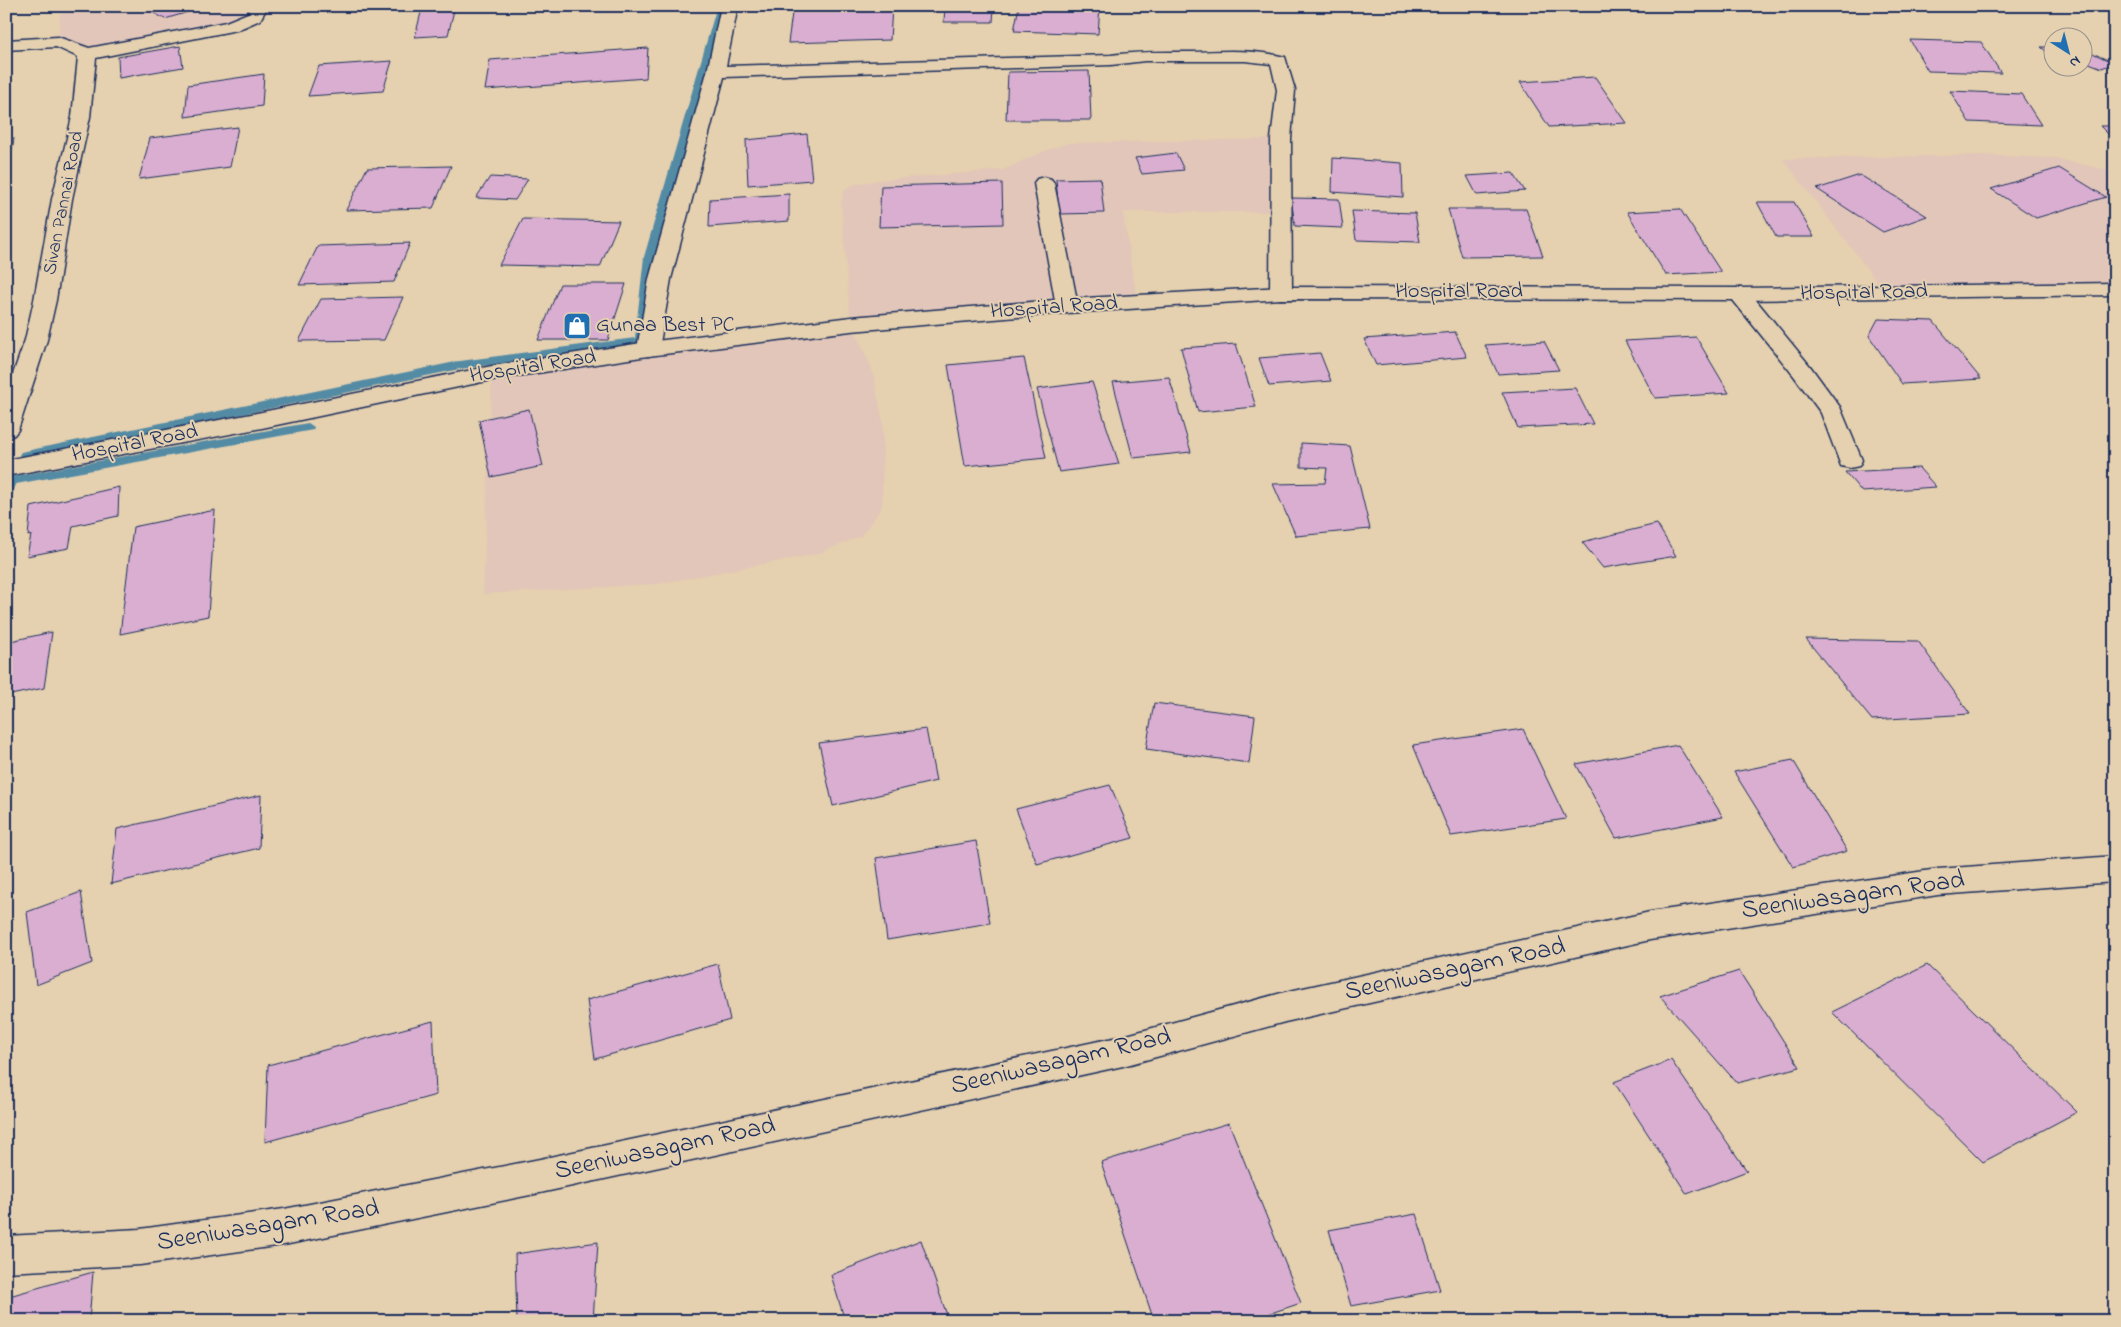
<svg xmlns="http://www.w3.org/2000/svg" width="2121" height="1327" viewBox="0 0 2121 1327" font-family="'Indie Flower',sans-serif">
	<style>
		.built { fill: #e2c6b9 }
		.lines { fill: none; stroke-linecap: round; stroke-linejoin: round }
		.stream { fill: #538ba5; fill-rule: evenodd }
		.building { fill: #daaed1; stroke: #1b2f5e }
		.lane-casing { stroke: #1b2f5e; stroke-width: 3 }
		.street-casing { stroke: #1b2f5e; stroke-width: 3 }
		.secondary-casing { stroke: #1b2f5e; stroke-width: 3 }
		.lane { fill: #e5d0af; fill-rule: evenodd }
		.street { fill: #e5d0af; fill-rule: evenodd }
		.secondary { fill: #e5d0af; fill-rule: evenodd }
		.labels { text-anchor: middle; dominant-baseline: central; stroke-width: 4; stroke-linejoin: round; paint-order: stroke }
		.far-street-label { font-size: 19px; fill: #1b2f5e; stroke: #e5d0af }
		.street-label { font-size: 22px; fill: #1b2f5e; stroke: #e5d0af }
		.poi-label { font-size: 22px; fill: #1b2f5e; stroke: #e5d0af; text-anchor: start }
		.near-street-label { font-size: 26px; fill: #1b2f5e; stroke: #e5d0af }
	</style>
	<rect width="100%" height="100%" fill="#e5d0af"/>
	<filter id="ink" filterUnits="userSpaceOnUse"><feTurbulence type="fractalNoise" baseFrequency=".02" numOctaves="2"/><feDisplacementMap in="SourceGraphic" scale="10" xChannelSelector="R" yChannelSelector="G"/><feConvolveMatrix kernelMatrix="1 2 1 2 8 2 1 2 1" color-interpolation-filters="sRGB"/></filter>
	<g filter="url(#ink)">
		<path class="built" d="M61,6H260L254,16L87,54L58,42Z
			M1281,139L1280,212H1123L1137,302L852,325L872,369L883,423L882,507L861,536L817,554L657,584L483,594L492,373L851,324L841,204L843,193L847,188L855,184L880,180L1003,170L1047,150L1068,143Z
			M1982,155L2054,158L2115,172V289L1886,293L1783,159Z"/>
		<g class="lines">
			<path class="stream" d="M717,6H727L656,257L645,344L460,369L26,459L21,458L19,455L21,452L26,451L460,361L635,338L644,257Z
				M308,423L314,427L313,430L16,484L11,498L6,499V478L10,477Z"/>
		</g>
		<path class="building" d="M160,6H204L205,7L165,19L148,10Z
			M455,6L448,35L415,37L422,8Z
			M793,6H892L890,40L788,43Z
			M945,6H994L993,22H944Z
			M1019,6H1100L1098,34L1014,31Z
			M1910,40L1981,42L2001,73L1928,71Z
			M180,46L183,67L119,78L118,57Z
			M2041,47H2054V58Z
			M648,48L646,78L485,90L490,60Z
			M2084,49L2114,63L2102,68L2084,61Z
			M392,61L383,91L308,96L319,66Z
			M1089,71L1091,120H1006L1008,72Z
			M264,74L262,106L185,117L188,85Z
			M1595,77L1627,123L1549,127L1520,82Z
			M1950,91L2021,94L2041,125L1969,122Z
			M2100,126H2115V141Z
			M238,127L230,167L139,179L150,138Z
			M807,134L812,180L748,185L746,140Z
			M14,138L11,157L6,158V139Z
			M1176,153L1184,170L1142,174L1135,158Z
			M1333,158L1402,163L1403,197L1332,192Z
			M451,166L433,208L346,210L367,168Z
			M2059,168L2106,197L2036,218L1991,189Z
			M1513,173L1525,191L1477,195L1467,176Z
			M1860,175L1927,216L1883,232L1817,189Z
			M490,177L528,179L515,200L476,198Z
			M1100,178L1104,213L1059,214L1056,179Z
			M1002,183L1003,224L879,227L881,186Z
			M789,194V221L709,227L710,199Z
			M1291,198L1339,199L1343,228L1295,226Z
			M1757,202H1794L1814,237H1776Z
			M1448,209H1526L1543,256L1462,257Z
			M1680,209L1721,272L1666,275L1627,212Z
			M1352,211L1415,213L1420,242L1356,240Z
			M523,219L619,221L600,267L499,265Z
			M410,243L394,282L299,285L318,246Z
			M560,284H626L608,340H538Z
			M403,297L384,340L299,341L321,299Z
			M1878,319L1933,321L1981,379L1902,384L1869,336Z
			M1455,332L1467,357L1376,365L1364,339Z
			M1696,337L1729,393L1655,398L1625,341Z
			M1544,341L1559,370L1498,374L1485,345Z
			M1236,344L1256,407L1198,412L1181,348Z
			M1320,353L1331,381L1269,386L1259,358Z
			M1024,358L1046,458L965,466L948,365Z
			M1169,377L1191,452L1133,458L1113,382Z
			M1092,382L1119,464L1059,472L1037,389Z
			M1575,388L1593,424L1518,428L1502,392Z
			M529,409L543,466L491,477L479,420Z
			M1301,443L1350,446L1370,529L1296,536L1273,484L1325,483L1327,468L1301,467Z
			M1919,468L1936,487L1862,492L1845,472Z
			M119,487L118,516L73,526L69,548L27,556L31,535L28,536L31,507Z
			M215,510L208,616L120,634L133,527Z
			M1657,524L1676,556L1603,568L1582,542Z
			M52,632L44,688L6,696V642Z
			M1806,639L1918,641L1970,714L1872,720Z
			M1154,703L1255,716L1249,763L1146,749Z
			M926,729L936,781L833,806L819,743Z
			M1523,729L1566,819L1451,836L1413,745Z
			M1678,745L1723,817L1616,838L1576,764Z
			M1793,760L1847,851L1793,867L1734,772Z
			M1110,785L1133,838L1037,864L1016,809Z
			M261,795L259,848L111,884L117,829Z
			M976,841L990,923L887,940L876,858Z
			M81,892L92,963L36,985L27,912Z
			M718,964L730,1020L595,1059L587,1000Z
			M1927,965L2077,1112L1983,1162L1832,1012Z
			M1739,971L1800,1067L1737,1083L1660,996Z
			M433,1021L436,1095L265,1142L268,1065Z
			M1671,1060L1747,1171L1687,1194L1614,1082Z
			M1229,1123L1301,1303L1247,1321H1154L1101,1162Z
			M1416,1214L1440,1290L1351,1306L1329,1230Z
			M921,1240L949,1321H845L831,1275Z
			M598,1242L593,1321H517L515,1254Z
			M93,1272L89,1321H6V1297Z"/>
		<g class="lines">
			<defs>
				<path id="lane" d="M1044,177L1051,179L1054,183L1078,306L1075,311L1067,313L1059,311L1056,306L1034,183L1037,179Z
					M1739,288L1747,289L1810,366L1840,407L1862,460L1859,466L1850,468L1841,466L1821,413L1794,376L1728,294L1731,289Z"/>
				<path id="street" d="M251,6H268L260,20L237,30L96,58L90,117L72,199L56,300L47,340L18,430L14,435L6,438V394L25,340L34,300L52,199L72,117L78,57L56,47L6,50V40L58,37L89,48L226,22L248,13Z
					M721,6H738L726,66L1111,55C1139,51 1164,52 1193,52C1224,51 1254,49 1285,57L1295,90L1291,139L1292,293L1289,298L1281,299L1273,298L1270,293L1271,139L1277,90L1271,64L1245,61H1145L1111,65L724,77L671,279L659,349L656,354L648,356L640,354L637,349L649,279L707,72Z
					M2115,856V882L1938,895L1650,940L1285,1022L1123,1066L540,1193L284,1245L140,1265L6,1272V1236L140,1229L284,1209L540,1159L1123,1036L1285,992L1650,912L1938,869Z"/>
				<path id="secondary" d="M2115,283V295L1739,300L1281,299L1067,313L851,331L648,356L492,380L262,428L6,476V460L262,412L492,366L648,342L851,317L1067,299L1281,287L1739,288Z"/>
			</defs>
			<use href="#lane" class="lane-casing"/>
			<use href="#street" class="street-casing"/>
			<use href="#secondary" class="secondary-casing"/>
			<use href="#lane" class="lane"/>
			<use href="#street" class="street"/>
			<use href="#secondary" class="secondary"/>
		</g>
	</g>
	<defs>
		<symbol id="shop-square" viewBox="-11 -11 22 22"><rect x="-9" y="-9" width="18" height="18" rx="4" fill="#1f6fb2" stroke="#e5d0af"/><path d="M-5-2.5h2.3a2.7 3.5 0 0 1 5.4 0H5L5.5 6h-11ZM-1.5-2.5h3a1.5 2.3 0 0 0-3 0Z" fill="#fff"/></symbol>
	</defs>
	<g fill-rule="evenodd">
		<use href="#shop-square" x="561" y="310" width="32" height="32"/>
	</g>
	<g class="labels">
		<g class="far-street-label">
			<text transform="translate(64 203) rotate(-79)">Sivan Pannai Road</text>
		</g>
		<g class="street-label">
			<text x="1459" y="292">Hospital Road</text>
			<text transform="translate(1864 293) rotate(-1)">Hospital Road</text>
			<text transform="translate(1054 308) rotate(-4)">Hospital Road</text>
			<text transform="translate(533 367) rotate(-9)">Hospital Road</text>
			<text transform="translate(135 444) rotate(-11)">Hospital Road</text>
		</g>
		<g class="poi-label">
			<text x="596" y="326">Gunaa Best PC</text>
		</g>
		<g class="near-street-label">
			<text transform="translate(1853 896) rotate(-8)">Seeniwasagam Road</text>
			<text transform="translate(1455 970) rotate(-12)">Seeniwasagam Road</text>
			<text transform="translate(1061 1062) rotate(-13)">Seeniwasagam Road</text>
			<text transform="translate(665 1149) rotate(-12)">Seeniwasagam Road</text>
			<text transform="translate(268 1226) rotate(-9)">Seeniwasagam Road</text>
		</g>
	</g>
	<rect width="2121" height="1327" fill="none" stroke="#e5d0af" stroke-width="25"/>
	<rect x="12" y="12" width="2096" height="1302" fill="none" stroke="#1b2f5e" stroke-width="2" filter="url(#ink)"/>
	<g transform="translate(2068 52) rotate(144)"><circle r="24" fill="#e5d0af" stroke="#94908f"/>
	<path d="M0-4L9 19L0 12L-9 19Z" fill="#1f6fb2"/>
	<text y="-8" font-size="14" font-weight="bold" text-anchor="middle" fill="#1b2f5e">N</text>
	</g>
</svg>
